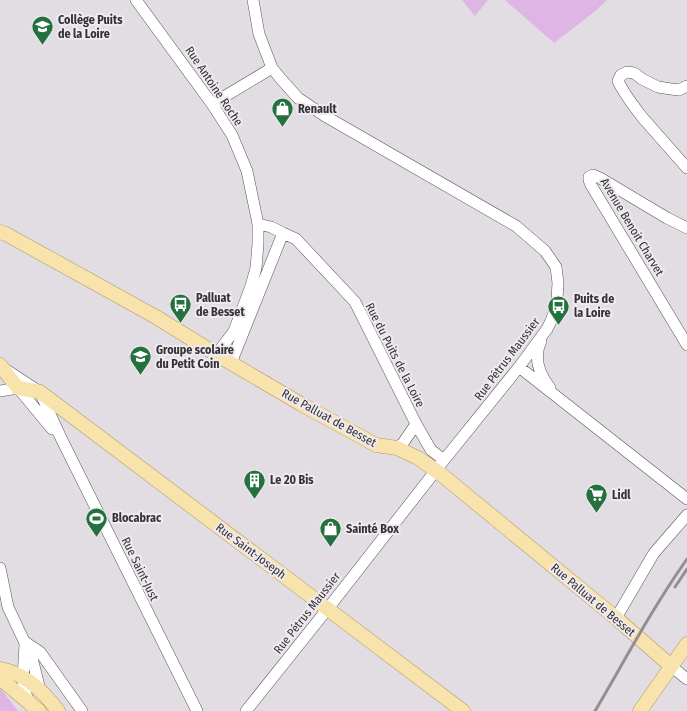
<svg xmlns="http://www.w3.org/2000/svg" width="687" height="711" viewBox="0 0 687 711" font-family="'Fira Sans Condensed',sans-serif">
	<style>
		.green { fill: #deb5e5 }
		.lines { fill: none; stroke-linecap: round; stroke-linejoin: round }
		.minor-casing { stroke: #585559; stroke-width: 12 }
		.major-casing { stroke: #b0995f; stroke-width: 15 }
		.minor { stroke: #fff; stroke-width: 11 }
		.major { stroke: #f8e3ad; stroke-width: 14 }
		.rail { stroke: #928f93; stroke-width: 3 }
		.labels { text-anchor: middle; dominant-baseline: central; stroke-width: 4; stroke-linejoin: round; paint-order: stroke }
		.poi-label { font-size: 12px; font-weight: bold; fill: #343234; stroke: #eeeaef; text-anchor: start }
		.street-label { font-size: 12px; fill: #343234; stroke: #eeeaef }
	</style>
	<rect width="100%" height="100%" fill="#e1dde2"/>
	<path class="green" d="M462,0H488L475,16Z
		M505,0H607L594,12L554,43Z
		M0,688L18,711H0Z"/>
	<g class="lines">
		<defs>
			<path id="minor" d="M136,0L212,104L232,135L247,171L258,224V244L256,268L251,286L234,331L222,347L219,356
				M687,86L679,90L671,89L658,87L642,79L634,73L627,72L621,75L618,81C624,94 633,105 642,117C657,134 672,151 687,168
				M212,104L272,68
				M687,228L667,218L600,178L593,175L589,177V180L591,185L687,345
				M283,233L296,239L355,302L416,424L431,450L444,460
				M541,341C533,358 539,374 550,388
				M231,363L283,233L271,227L258,224
				M519,367L687,499
				M8,371L40,392L61,438L197,711
				M0,391L18,388L52,429
				M397,448L403,443L416,424
				M0,568L8,607L32,658L40,690
				M616,618L654,553L687,515
				M25,642L40,652L82,711
				M25,644L23,678L24,688L29,704
				M671,666L687,679
				M246,711L333,602L444,460L519,367L547,329L551,321L555,310L557,299L558,283L556,267L545,251L516,226L325,116L298,98L281,79L272,68L259,34L253,0"/>
			<path id="major" d="M0,232L6,234L156,317L219,356L301,404L376,445L397,448L418,458L442,475L616,618L671,666
				M0,365L18,388L40,392L463,711
				M0,669C24,673 44,692 58,711
				M0,677L3,681L39,711
				M640,711L687,644"/>
		</defs>
		<use href="#minor" class="minor-casing"/>
		<use href="#major" class="major-casing"/>
		<use href="#minor" class="minor"/>
		<use href="#major" class="major"/>
		<path class="rail" d="M675,587L687,569
			M595,711C625,660 653,607 687,559"/>
	</g>
	<defs>
		<symbol id="school-pin" viewBox="-11 -11 22 30"><path d="M0 17L-7.5 6A9.5 9.5 0 1 1 7.5 6Z" fill="#24703e" stroke="#eeeaef"/><path d="M0-5L7-2L0 1L-7-2ZM-4 1L0 2.5L4 1V4Q0 6-4 4Z" fill="#fff"/></symbol>
		<symbol id="shop-pin" viewBox="-11 -11 22 30"><path d="M0 17L-7.5 6A9.5 9.5 0 1 1 7.5 6Z" fill="#24703e" stroke="#eeeaef"/><path d="M-5-2.5h2.3a2.7 3.5 0 0 1 5.4 0H5L5.5 6h-11ZM-1.5-2.5h3a1.5 2.3 0 0 0-3 0Z" fill="#fff"/></symbol>
		<symbol id="bus-pin" viewBox="-11 -11 22 30"><path d="M0 17L-7.5 6A9.5 9.5 0 1 1 7.5 6Z" fill="#24703e" stroke="#eeeaef"/><path d="M-5-6H5V4H4V6H2V4H-2V6H-4V4H-5ZM-3.5-4V0h7V-4ZM-3.5 1.2v1.5H-2V1.2ZM2 1.2v1.5H3.5V1.2Z" fill="#fff"/></symbol>
		<symbol id="building-pin" viewBox="-11 -11 22 30"><path d="M0 17L-7.5 6A9.5 9.5 0 1 1 7.5 6Z" fill="#24703e" stroke="#eeeaef"/><path d="M-4-6H4V6H1V3H-1V6H-4ZM-2.5-4.3h1.7v1.8h-1.7ZM.8-4.3h1.7v1.8H.8ZM-2.5-1h1.7V.8h-1.7ZM.8-1h1.7V.8H.8Z" fill="#fff"/></symbol>
		<symbol id="supermarket-pin" viewBox="-11 -11 22 30"><path d="M0 17L-7.5 6A9.5 9.5 0 1 1 7.5 6Z" fill="#24703e" stroke="#eeeaef"/><path d="M-6-5.5h2.5l.6 2H6L4.5 2H-2.5L-4.4-4H-6ZM-1.5 3.2a1.3 1.3 0 1 0 .1 0ZM3 3.2a1.3 1.3 0 1 0 .1 0Z" fill="#fff"/></symbol>
		<symbol id="stadium-pin" viewBox="-11 -11 22 30"><path d="M0 17L-7.5 6A9.5 9.5 0 1 1 7.5 6Z" fill="#24703e" stroke="#eeeaef"/><path d="M0-5a6.5 5 0 1 0 0 10a6.5 5 0 1 0 0-10ZM-3.5-1.8h7v3.6h-7Z" fill="#fff"/></symbol>
	</defs>
	<g fill-rule="evenodd">
		<use href="#school-pin" x="30" y="14" width="25" height="34"/>
		<use href="#shop-pin" x="270" y="96" width="25" height="34"/>
		<use href="#bus-pin" x="168" y="292" width="25" height="34"/>
		<use href="#bus-pin" x="546" y="294" width="25" height="34"/>
		<use href="#school-pin" x="128" y="344" width="25" height="34"/>
		<use href="#building-pin" x="242" y="468" width="25" height="34"/>
		<use href="#supermarket-pin" x="584" y="482" width="25" height="34"/>
		<use href="#stadium-pin" x="84" y="506" width="25" height="34"/>
		<use href="#shop-pin" x="318" y="516" width="25" height="34"/>
	</g>
	<g class="labels">
		<g class="poi-label">
			<text x="58" y="20">Collège Puits<tspan x="58" dy="14">de la Loire</tspan></text>
			<text x="298" y="109">Renault</text>
			<text x="196" y="298">Palluat<tspan x="196" dy="14">de Besset</tspan></text>
			<text x="574" y="299">Puits de<tspan x="574" dy="14">la Loire</tspan></text>
			<text x="156" y="350">Groupe scolaire<tspan x="156" dy="14">du Petit Coin</tspan></text>
			<text x="270" y="480">Le 20 Bis</text>
			<text x="612" y="495">Lidl</text>
			<text x="112" y="518">Blocabrac</text>
			<text x="346" y="529">Sainté Box</text>
		</g>
		<g class="street-label">
			<text transform="translate(214 86) rotate(56)">Rue Antoine Roche</text>
			<text transform="translate(632 227) rotate(59)">Avenue Benoit Charvet</text>
			<text transform="translate(395 355) rotate(63)">Rue du Puits de la Loire</text>
			<text transform="translate(507 359) rotate(-53)">Rue Pétrus Maussier</text>
			<text transform="translate(329 418) rotate(29)">Rue Palluat de Besset</text>
			<text transform="translate(251 551) rotate(37)">Rue Saint-Joseph</text>
			<text transform="translate(140 569) rotate(64)">Rue Saint-Just</text>
			<text transform="translate(593 600) rotate(40)">Rue Palluat de Besset</text>
			<text transform="translate(307 613) rotate(-52)">Rue Pétrus Maussier</text>
		</g>
	</g>
</svg>
